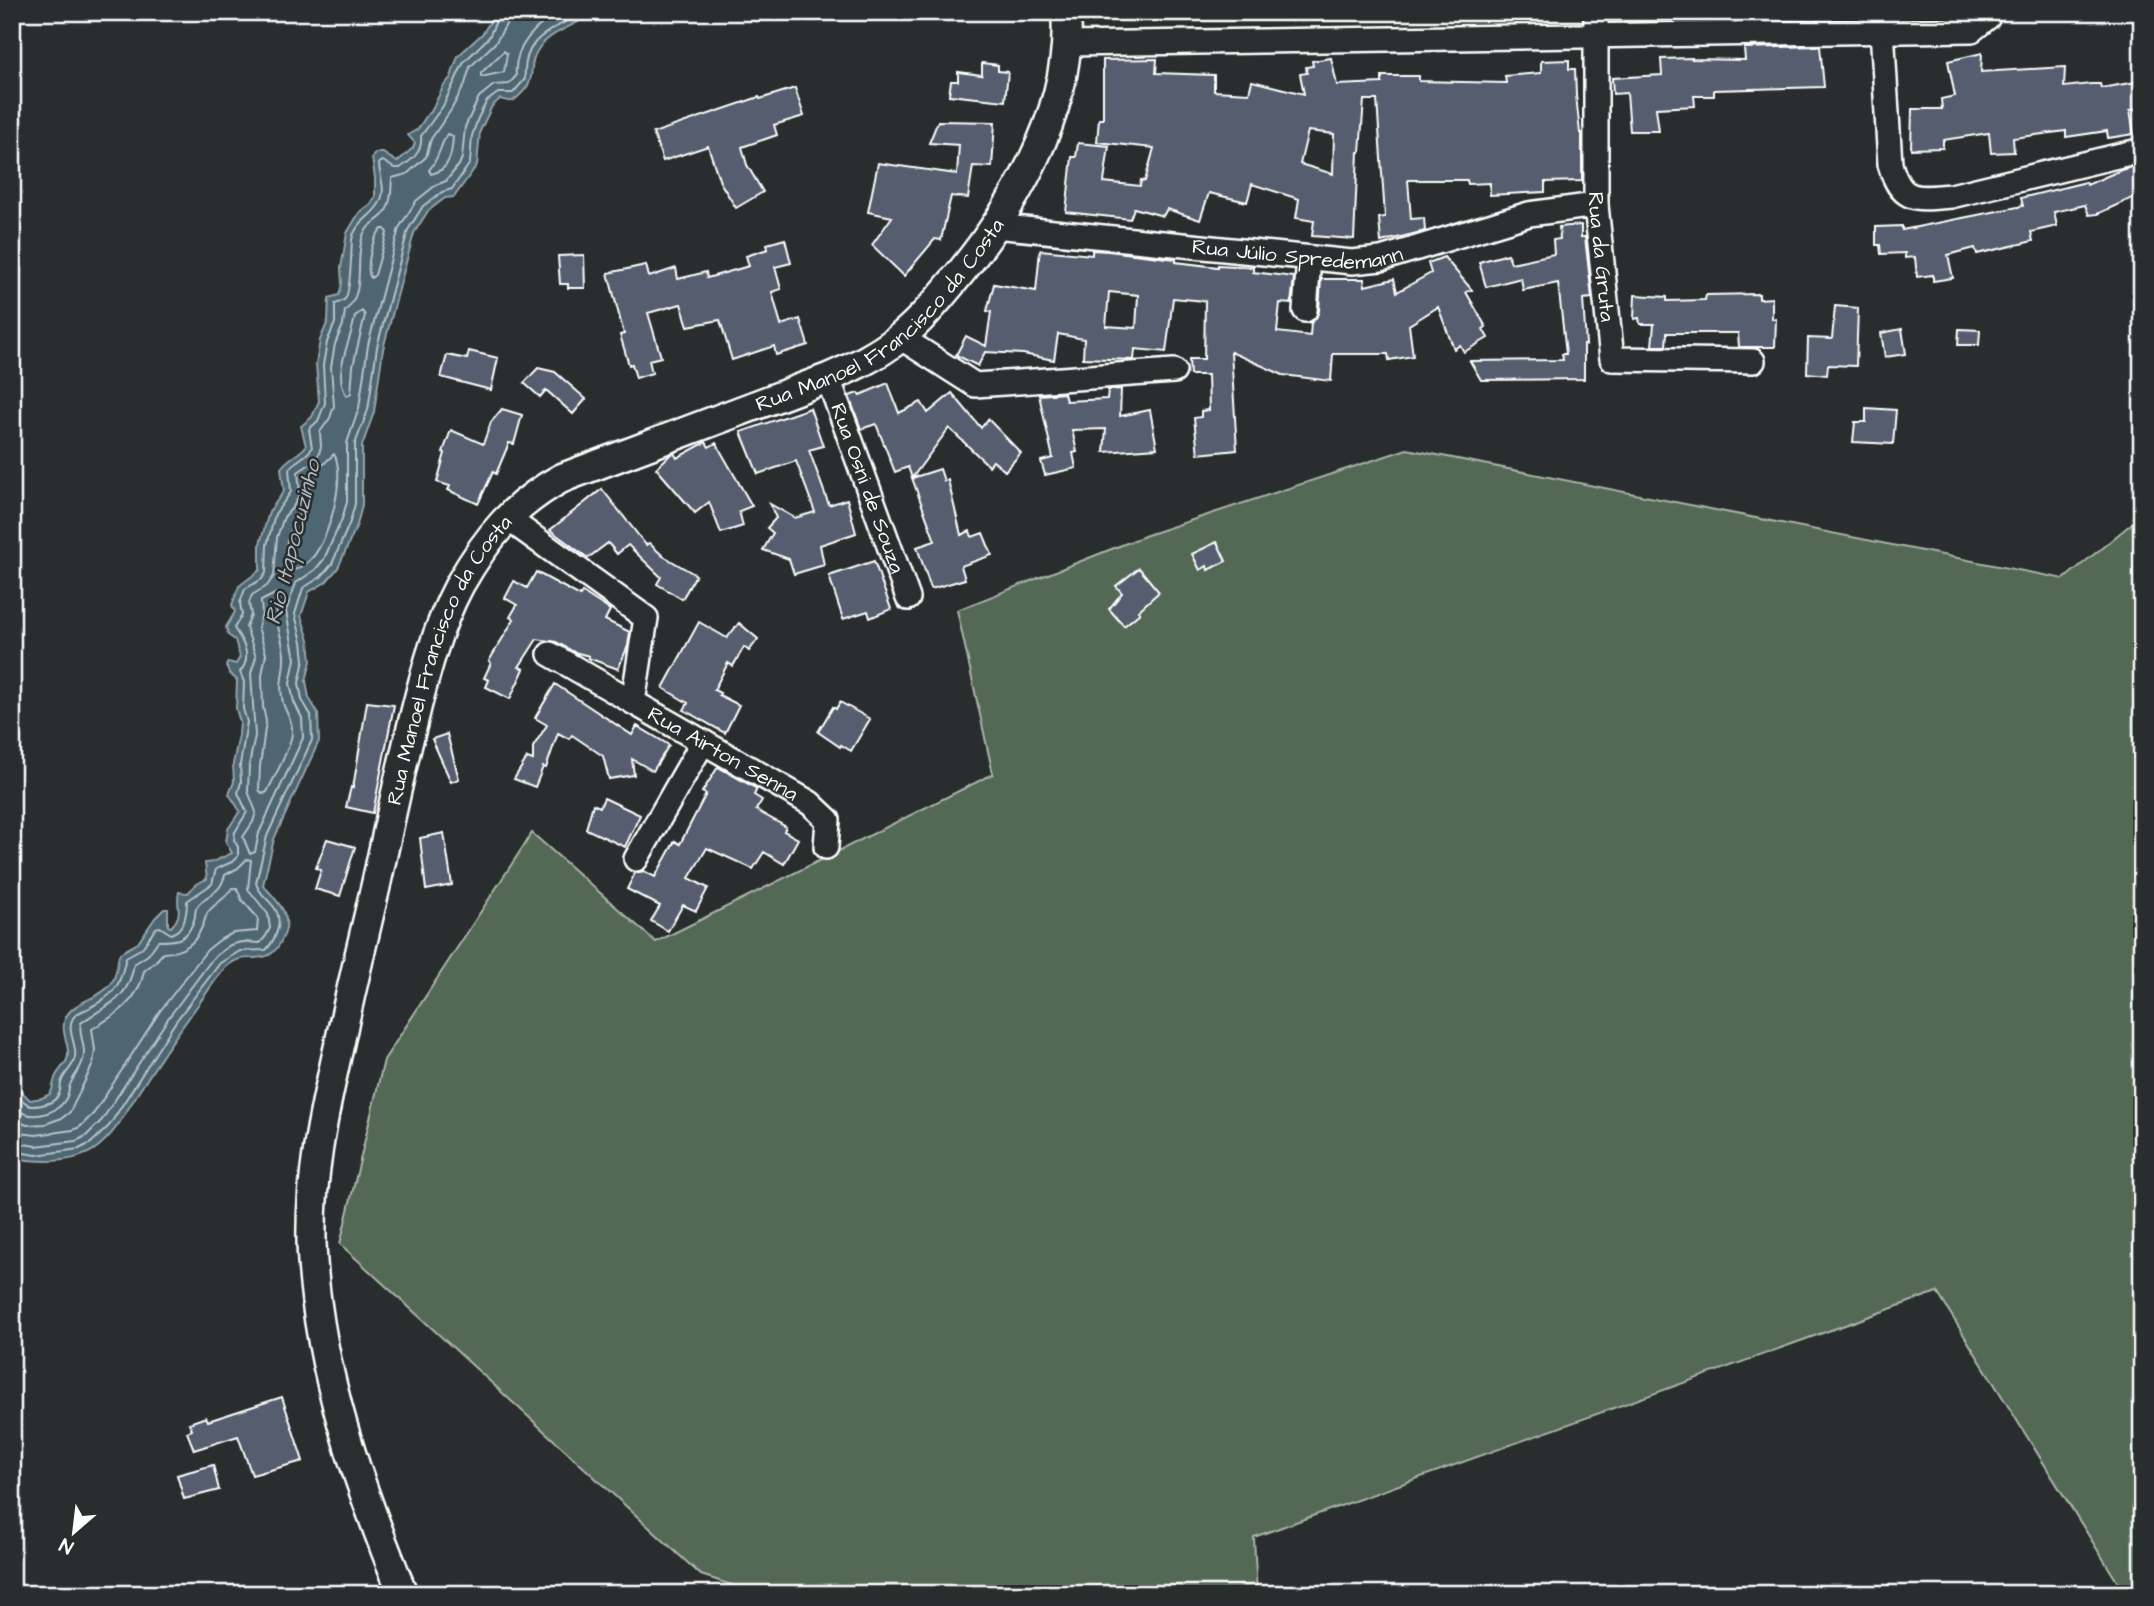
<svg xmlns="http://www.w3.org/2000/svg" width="2154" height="1606" viewBox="0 0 2154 1606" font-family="'Architects Daughter',sans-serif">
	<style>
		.green { fill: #536955; stroke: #a9b4aa; stroke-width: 2 }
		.water { fill: #4d6672; stroke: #94a3aa; stroke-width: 2 }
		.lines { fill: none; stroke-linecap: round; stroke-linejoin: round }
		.shore { stroke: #b8c2c7; stroke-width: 2 }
		.building { fill: #555d6e; stroke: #fff; stroke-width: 2; fill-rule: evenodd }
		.minor-casing { stroke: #fff; stroke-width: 28 }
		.major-casing { stroke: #fff; stroke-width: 33 }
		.minor { stroke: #2a2d2e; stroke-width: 23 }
		.major { stroke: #2a2d2e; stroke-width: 28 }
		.labels { text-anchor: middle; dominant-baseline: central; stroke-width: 5; stroke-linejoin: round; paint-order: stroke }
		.street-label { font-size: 21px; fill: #fff; stroke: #2a2d2e }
		.water-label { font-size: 23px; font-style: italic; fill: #afbac0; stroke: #2a2d2e }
	</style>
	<rect width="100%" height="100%" fill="#2a2d2e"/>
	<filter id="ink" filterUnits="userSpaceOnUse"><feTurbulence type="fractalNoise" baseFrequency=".0143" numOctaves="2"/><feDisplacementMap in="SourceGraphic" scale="14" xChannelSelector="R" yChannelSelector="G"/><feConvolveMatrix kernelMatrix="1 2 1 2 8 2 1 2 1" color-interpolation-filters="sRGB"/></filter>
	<g filter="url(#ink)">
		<path class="green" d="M1407,449L2064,579L2142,515V1594H2125L1937,1292L1254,1537L1257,1594H759L701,1575L340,1244L384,1060L532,833L656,942L993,774L957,610L1147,535Z"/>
		<path class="water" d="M496,12H594C577,26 552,30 539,48C526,66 538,76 523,92C512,102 515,103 500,99L492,106L480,131L477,165L454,197L445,198L428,211L414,233L383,349L374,412L362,446V505L357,525L338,568L326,582L309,592L301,616L309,640L311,661L306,681L309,698L318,713L319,741L274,839L263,885C275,899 293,914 284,935C268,975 248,945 225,968C216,978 208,991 200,1002C179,1031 159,1060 140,1090C126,1111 116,1134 95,1149C73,1164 37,1162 12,1158V1089L20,1090L30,1100L42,1098L50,1094C54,1088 53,1080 57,1074C62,1066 69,1062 68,1051C67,1040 61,1030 65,1019C73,1000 99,1000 111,984C118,974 116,963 120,953L138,943L155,918L164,909H168V926L171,927C185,913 175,906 179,892L188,893L196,884L207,879L205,863L213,862L232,853L226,842L228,829L240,811L229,794L234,782L233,764L239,735L240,722L236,709L237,680L230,674L226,666L228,662L236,664L240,657L235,640L228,635L226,627L235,612L232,605L239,586L260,570V544L269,512L284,491L281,468C290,456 298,456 306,446L301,426L312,417L319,401L316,364L320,340L328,321L329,298L339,295L342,284L341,268L347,233L359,213L371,204L375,197V178L372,158L375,153H383L397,162L413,148L415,143L408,135L418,129L427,115L431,112L443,87L451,77L458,56L483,33Z"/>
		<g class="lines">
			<path class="shore" d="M509,12L508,21L496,42L470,67L465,84L451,110L431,139L426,157L407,174L392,178C391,190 392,204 383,215C375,223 365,226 362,239C355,263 366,293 345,311L343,325L335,344L331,367L334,406L330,418L320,432L321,446L319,454L313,462L298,472L300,494L293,507L284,517L277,537L274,576L267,586L252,595L249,603L251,615L246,627L256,657L251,673L255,736L249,765L248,791L256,812L253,822L243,837L250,854L255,852L259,833L303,738L302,718L294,702L290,683L295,659L286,611L296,583L315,570L324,559L342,519L347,502V443L359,408L368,345L399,228L416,201L436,185L446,181L459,165L462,158L465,127L479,97L494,85L509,84L516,76C513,47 537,22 563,12
				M504,51L507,54L504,72L481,77V73Z
				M447,134L453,136C452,154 450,170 431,174L429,170C439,159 440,146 447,134Z
				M382,229H385L387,233L375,275L371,278C365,268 372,237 382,229Z
				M362,311L365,315L353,366L351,393L347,396C331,373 352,340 355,316Z
				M334,454C347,476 328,546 308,562C303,566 295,570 289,572L286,556L287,541L294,522L309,501V478Z
				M277,593L280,597C271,624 282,629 284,655C285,672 278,681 283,703C286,714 293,720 292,733C291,748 274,777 267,792L263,794L259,790L260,766L266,721L263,707L262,675L266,654L258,627L262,614L261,601Z
				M12,1096L18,1097L30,1106C40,1106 54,1105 59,1094C61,1089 60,1083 63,1078C68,1069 77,1063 75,1050C74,1040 67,1028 73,1018C78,1011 84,1011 91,1007C117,993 120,985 126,957L142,948L156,928L160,927L171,934C185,929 187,914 187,901L212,884L216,869L232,862L238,856V847L234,840L235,832L247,812L238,793L241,782L240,765L247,722L243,709L244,682L240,672C253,656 243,642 234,628L242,615L240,603L245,589L262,579L266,573L267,545L275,514L291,492L289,469C295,460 306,458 312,448L309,429L318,421L325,403L323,365L327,342L335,323V304C338,303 342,302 345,299C351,293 351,251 352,240C355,221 375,216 381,200C386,187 379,175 379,163L383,161L394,168H400C412,160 423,152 421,136L443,106L464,62L489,37L500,12
				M12,1105C16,1108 20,1113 26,1114C38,1118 58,1112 65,1100C69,1095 68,1090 70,1085C74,1074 83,1068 84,1055C85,1044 78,1033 81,1023C108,1003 128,1002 134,964L148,955L158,941C178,941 188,941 195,917C195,914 195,910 197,907C207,892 219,897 225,875L238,868L247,859L251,860L248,889L268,914L270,928L266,936L260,943L241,942L230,945L213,958L169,1017L102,1120L86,1136L76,1141L36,1146L12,1142
				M12,1119L27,1125L45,1124L62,1118L70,1112L93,1064L95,1050L92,1029C116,1015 139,1001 144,971L155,962L163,953C182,952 194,946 202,927C205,922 205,916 208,912C215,903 226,899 232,888L237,889L242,900L258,918L257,931L233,933L221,939L207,950L160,1011L94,1113L80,1127L73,1130L36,1135L12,1132
				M12,1151L36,1155L79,1149L91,1143L109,1126L176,1021L220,963L240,951L266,950C276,939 284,921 274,907C268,899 259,894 256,883L267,836L312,740L311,715L302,700L299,683L304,660L302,642L295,614L303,588L321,577L332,564L350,522L355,504V444L368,410L377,347L408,230L423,206L442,192L452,189L470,163L472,136L478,118L487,101L498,93H513L525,79C522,35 553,31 583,12"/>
		</g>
		<path class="building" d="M1820,46L1824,87L1714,90V96H1694L1695,106L1656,108L1659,131H1630L1627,93L1613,94L1612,78L1662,75L1661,59L1692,58V59L1745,60L1744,48Z
			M1982,53L1981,72L2065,67L2064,87L2091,84H2100L2101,88L2142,81V108L2130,110L2134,134L2108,138L2107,131L2066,137V131L2013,138L2014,152L1991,153L1989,133L1943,140V148L1911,149L1912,109H1942L1941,99L1955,96L1948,61Z
			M1331,58L1337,85L1382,83V76H1419V81L1506,83L1505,76L1541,73V61L1569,60V69H1575L1576,95L1580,133H1582V181L1545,182V192L1490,195V183L1468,184L1467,180H1408L1411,219L1424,218L1425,231L1381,242L1379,218L1385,217L1377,100H1364L1360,152H1358L1354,239L1312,236L1314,221L1296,218L1299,199L1252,184L1247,202L1209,193L1200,220L1167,209L1163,216L1134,208L1130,219L1066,212L1072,157H1076L1078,143L1109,146L1104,182L1140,186L1141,180L1145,181L1154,148L1097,142L1099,119H1103V60L1157,59L1156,73L1214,75V91L1249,93L1252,81L1304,94L1300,74L1307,73L1306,67L1313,66L1312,61ZM1308,131L1334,134L1333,174L1300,164Z
			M982,63L998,65V71L1008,72L1005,101L949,95L951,81H958V72L982,75Z
			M795,88L804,116L774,125L777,135L742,147L747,165L763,192L736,208L720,182L708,146L663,161L653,133L759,97L760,99Z
			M938,121L995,122L992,167L973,166L968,198L951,196L941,240L935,239L904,276L872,245L892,217L868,212L878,163L957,174L959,145L929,143Z
			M2142,164V203L2136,190L2137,196L2097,214L2089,215L2085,205L2054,212L2057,226L2031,232L2033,241L1977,254L1975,248L1948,255L1953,278L1933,281V275L1917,277L1915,257L1905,258V253L1881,254L1880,245H1876V227L1902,226V230L2023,206L2021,198L2086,182L2087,185L2121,170Z
			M1581,225V237H1585L1592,298L1583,299L1586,345H1584V379L1481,380L1470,361L1563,360L1562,354H1566L1558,283L1523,290L1521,278L1486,287L1479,262L1508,254L1511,263L1554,254L1553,240L1560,239L1559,227Z
			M785,239L791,263L775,267L781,289L772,292L781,325L800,319L808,345L776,355L774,346L732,360L720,320L688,326L681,304L648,313L661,357L649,360L652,373L636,378L632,364L629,365L620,335L624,334L608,273L646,265L649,277L676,268L678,279L706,272L707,278L749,266L746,256L768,249L767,244Z
			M1040,250L1092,255V250L1108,251L1176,259V262L1218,267V265L1253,267V272L1294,277L1291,304L1280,303L1277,332L1310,336L1311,323L1316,318L1319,311L1321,279H1364L1365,286L1394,279L1397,292L1431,273L1428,263L1444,257L1472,290L1466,292L1486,327L1483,329L1488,338L1464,352L1460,345L1454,349L1438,307L1409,325L1413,356L1389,360L1388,354H1333L1331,381L1283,375L1231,352L1237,450L1198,454L1194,418L1201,417V411L1209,410L1208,375H1190L1189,359H1204L1205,301L1173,298L1166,352L1135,349L1134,360L1083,358L1084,339L1058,334L1054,360L1023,354L985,352L978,366L956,355L966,336L986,346L991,312L987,311L994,284L1036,291ZM1109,292L1138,295L1136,328L1106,326Z
			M584,255L585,288H568V284H560L558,256Z
			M1759,294V299L1772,298V319H1776L1775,347H1739L1738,333H1667L1666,346H1652L1654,324H1640L1639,318L1634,319L1635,295L1667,297V301L1705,300L1706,295Z
			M1835,306L1858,308L1856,366L1828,365L1827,375L1807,373L1808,338L1832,339Z
			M1902,329L1906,354L1885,357L1881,333Z
			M1959,329L1980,330L1979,345H1958Z
			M469,351L498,358L491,390L441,377L447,355L467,359Z
			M538,368L555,372L586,399L573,414L546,390L540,397L524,383Z
			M888,383L899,413L921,402L928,413L952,393L981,428L988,419L1021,453L1005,471L993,461L989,466L949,428L912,478L908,467L895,472L876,424L861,429L849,396L858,393L860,395Z
			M1121,389L1120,416L1150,410L1157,448L1104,452L1106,429L1072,430L1077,452L1073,453L1076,468L1045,475L1041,461L1053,458L1039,395L1064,393L1066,401L1107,399L1108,390Z
			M810,408L823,446L809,450L829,505L847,499L856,533L820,545L824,565L794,574L789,559L763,550L773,533L767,528L776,518L770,504L795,518L815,512L796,461L758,474L741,432Z
			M1866,408L1896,410L1893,444L1853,442L1855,422H1866Z
			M502,409L522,415L514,444L509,443L496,474L493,472L478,504L448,490L450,486L437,482L445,453L443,452L451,430L483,444L491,422Z
			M706,442L709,447L716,443L752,506L739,511L743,526L721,533L709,502L695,513L656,468L670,455L674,453L677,458Z
			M940,469L944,481L948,480L961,535L970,531L972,537L983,533L992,555L961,566L965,579L931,589L917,547L935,541L912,478Z
			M602,489L646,545L649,543L663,556L696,575L682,599L657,584L661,577L628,545L617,554L608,543L588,558L550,530Z
			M1217,542L1226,561L1208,570L1207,566L1200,570L1192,554Z
			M874,561L891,609L870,618L868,611L843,619L829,576Z
			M1139,568L1159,592L1138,611L1140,613L1124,626L1109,609L1122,593L1116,586Z
			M536,572L580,596L582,592L610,610L605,620L630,632L628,646L618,669L588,658L589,656L574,652L556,642L537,639L519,667L524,669L510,699L486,687L489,680L484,678L491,663L489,661L514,619L510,617L517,605L505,598L514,581L527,588Z
			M699,622L727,638L739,623L758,639L749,651L744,647L733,666L728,663L714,690L720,693L719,695L739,705L725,733L684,710L688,703L663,688Z
			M555,684L632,735L637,726L669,745L653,771L632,759L634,775L609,779L603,756L572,735L569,739L558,733L546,768L543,767L535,787L514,779L527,758L533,760V747L547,725L535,718Z
			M367,702L394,705L373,813L346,807L351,787L353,788Z
			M840,702L870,719L851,751L841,745L840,747L818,732L833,707L836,709Z
			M447,734L459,779L451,782L432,739Z
			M718,767L757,789L754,795L762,800L756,810L786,827L784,831L798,839L784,864L764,852L753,869L707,848L689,878L708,888L696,911L683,905L668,931L651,921L660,906L627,889L635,873L644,871L655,877L675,841L680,844L706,794L702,792Z
			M604,798L640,815L625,847L586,829L593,804L600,807Z
			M444,833L452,885L426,890L420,838Z
			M327,839L355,847L340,896L315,889L321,870L316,868Z
			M282,1397L303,1461L252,1475L238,1436L194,1450L187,1432L192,1430L189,1423L206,1417L208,1421Z
			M213,1465L219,1490L184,1499L177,1475Z"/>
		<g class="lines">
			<defs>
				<g id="minor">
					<path id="s1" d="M1596,12V205L1612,359L1753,361"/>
					<path d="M1881,12L1890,164C1901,203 1916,199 1951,196L2142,150"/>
					<path d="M1066,44L1972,30L1988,17L1989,12"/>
					<path id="s2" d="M995,226L1352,262L1381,259L1529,214L1596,205"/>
					<path d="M1305,310L1309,258"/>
					<path d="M900,337L975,385L1174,371"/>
					<path id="s3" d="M828,378L908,598"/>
					<path id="s4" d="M507,518L646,618L633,702L810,803L828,820L826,847"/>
					<path d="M550,654L633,702"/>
					<path d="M636,859L703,742"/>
				</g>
				<g id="major">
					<path id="s5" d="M403,1594C358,1484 319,1373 312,1254C308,1182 324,1111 340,1041C351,990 363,940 375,889C387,835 398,780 412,726C424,677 436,629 460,584C487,537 514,504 562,478L828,378C853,367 877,356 898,339C916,325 932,307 946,290C1009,217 1074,112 1066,12"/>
				</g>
			</defs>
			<use href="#minor" class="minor-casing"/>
			<use href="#major" class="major-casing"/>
			<use href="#minor" class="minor"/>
			<use href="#major" class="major"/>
		</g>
	</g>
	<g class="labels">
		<g class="street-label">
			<text stroke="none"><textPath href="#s2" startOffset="304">Rua Júlio Spredemann</textPath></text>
			<text stroke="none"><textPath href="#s1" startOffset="245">Rua da Gruta</textPath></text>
			<text stroke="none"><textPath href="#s5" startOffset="1556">Rua Manoel Francisco da Costa</textPath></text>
			<text stroke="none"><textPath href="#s3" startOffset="117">Rua Osni de Souza</textPath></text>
			<text stroke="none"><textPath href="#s5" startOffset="968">Rua Manoel Francisco da Costa</textPath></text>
			<text stroke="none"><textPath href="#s4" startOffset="360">Rua Airton Senna</textPath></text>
		</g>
		<g class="water-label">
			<text transform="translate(293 542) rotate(-76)">Rio Itapocuzinho</text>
		</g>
	</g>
	<rect width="2154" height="1606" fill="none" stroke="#2a2d2e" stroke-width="42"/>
	<rect x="21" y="21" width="2112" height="1564" fill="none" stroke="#fff" stroke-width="2.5" filter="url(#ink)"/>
	<g transform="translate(74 1532) rotate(208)" stroke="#2a2d2e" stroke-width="5" paint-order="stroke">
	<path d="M0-5L12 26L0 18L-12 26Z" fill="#ffffff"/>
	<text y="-10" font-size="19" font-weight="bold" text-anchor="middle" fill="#ffffff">N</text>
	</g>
</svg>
